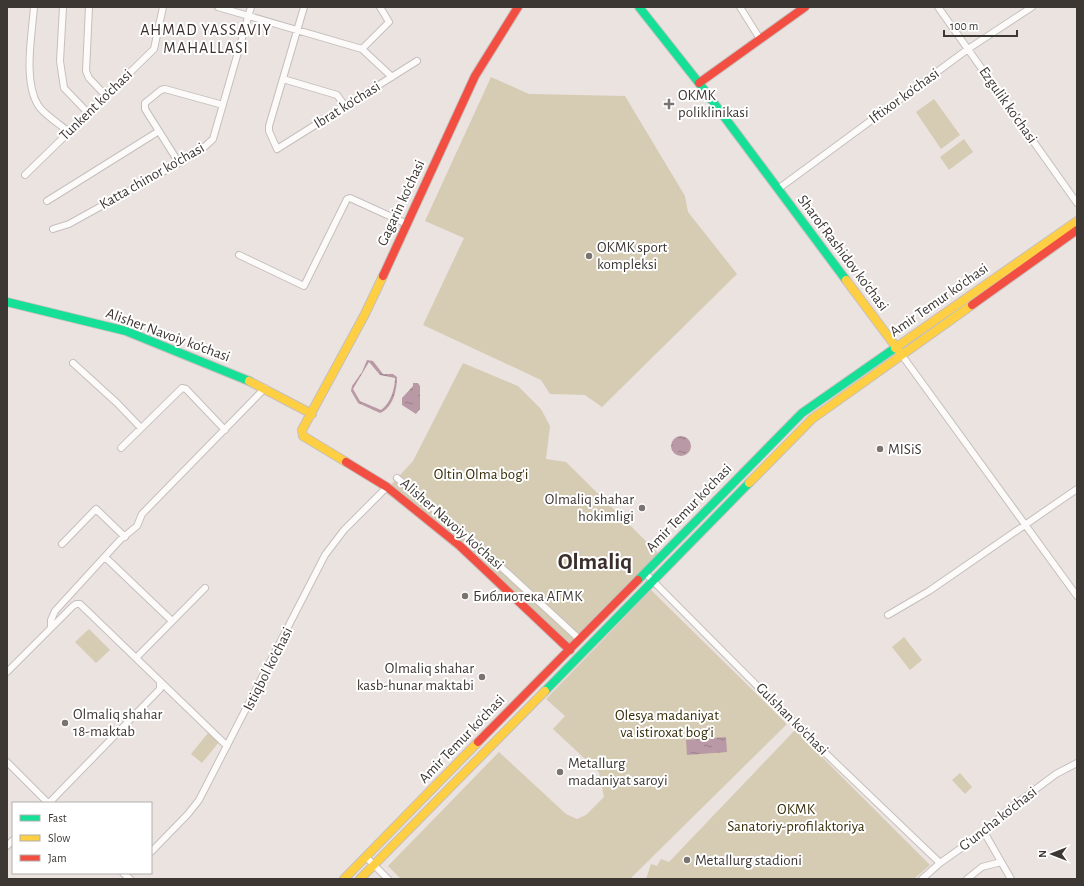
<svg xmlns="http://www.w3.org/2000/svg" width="1084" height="886" viewBox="0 0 1084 886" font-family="'Alegreya Sans',sans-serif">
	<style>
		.green { fill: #d6cbb3 }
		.water { fill: url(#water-ripples); fill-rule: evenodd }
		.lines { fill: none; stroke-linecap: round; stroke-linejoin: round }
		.street-casing { stroke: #c5bfbd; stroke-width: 8 }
		.fast-casing { stroke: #c5bfbd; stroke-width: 10 }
		.slow-casing { stroke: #c5bfbd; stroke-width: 10 }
		.jam-casing { stroke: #c5bfbd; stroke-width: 10 }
		.street { stroke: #fcfbfa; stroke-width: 6 }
		.fast { stroke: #16e098; stroke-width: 8 }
		.slow { stroke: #ffcf43; stroke-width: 8 }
		.jam { stroke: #f24e42; stroke-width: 8 }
		.poi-dot { fill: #7a7370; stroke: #fff; stroke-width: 1.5 }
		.labels { text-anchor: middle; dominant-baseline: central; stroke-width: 4; stroke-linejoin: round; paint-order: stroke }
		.poi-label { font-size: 15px; fill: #3d3734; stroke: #fff; text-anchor: start }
		.street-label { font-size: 15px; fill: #3d3734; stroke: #fff }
		.park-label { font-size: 15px; fill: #372d09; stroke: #fff }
		.neighbourhood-label { font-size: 16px; letter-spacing: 1px; fill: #3b2f2b; stroke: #fff }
		.town-label { font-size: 23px; font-weight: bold; fill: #3b2f2b; stroke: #fff }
	</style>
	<defs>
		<pattern id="water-ripples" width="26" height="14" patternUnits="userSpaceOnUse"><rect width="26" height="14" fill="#b999a5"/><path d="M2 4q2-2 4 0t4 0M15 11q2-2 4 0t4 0" fill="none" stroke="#987e87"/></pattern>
	</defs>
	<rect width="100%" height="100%" fill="#ebe3e0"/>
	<path class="green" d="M491,77L529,94L625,96L685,196L688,212L737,274L602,407L585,395L550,394L541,380L423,325L464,238L425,221Z
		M934,99L960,135L941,149L916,112Z
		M964,139L973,152L949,170L940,157Z
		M463,363L518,386L541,409L550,426L546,459L566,462L660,555L571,646L391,485L413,461Z
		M651,590L787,724L630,879H401L388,866L499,752L566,814L577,819L586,815L604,797L599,772L553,729L565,716L546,699Z
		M89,629L110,650L96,663L75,642Z
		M904,637L922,660L910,670L892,647Z
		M795,730L930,865L914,879H646L651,864L657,866L661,859L669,862Z
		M208,733L219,742L202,763L191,754Z
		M960,773L972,787L965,794L952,780Z"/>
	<path class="water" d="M367,360L373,361L383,374H393L397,377C397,390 393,408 380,413L358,403L351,391L352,386L362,372ZM369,362L380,375L395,378C395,389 390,404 381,410L360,401L353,389Z
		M413,383H418L420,386V409L416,414L402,405V398L413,386Z
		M671 446a10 10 0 1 1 20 0a10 10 0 1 1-20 0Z
		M726,737L727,752L687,755L686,740Z"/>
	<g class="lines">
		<defs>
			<path id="street" d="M34,7C32,34 23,81 38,105C43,114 61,125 69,132
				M63,7L60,61L64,88L88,113
				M89,7L86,71L89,78L106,96
				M218,7L362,49L392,77
				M304,7L269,126V131L277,149L417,61
				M740,7L760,39
				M938,7L1077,203
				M362,49L389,22L380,7
				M283,79L337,95L345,106
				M179,163L145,109V103L161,90L165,89L223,105
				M25,175L154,49L163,7
				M778,189L968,49L1032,7
				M47,201L159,131
				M53,229L69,224L179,163L200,151L213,139L251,7
				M239,255L304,286L347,199L350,198L407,224
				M901,354L1077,596
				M73,363L117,403L141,428
				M121,448L182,388L186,389L225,430
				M397,478L476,544L576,636
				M62,544L96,509L125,537
				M105,557L172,621
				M645,573L793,722L940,863
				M888,615L929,591L1077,489
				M51,627V620L55,611L120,540L137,526L142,514L265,388
				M136,658L205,588
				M7,672L73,606L76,604H80L227,746
				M7,762L48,803
				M49,803L160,689V683
				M984,832L1011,879
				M7,846L13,840
				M151,852L188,814L199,800L325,555L344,530L387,487
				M366,857L388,879
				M123,873L130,879
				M922,879L940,863L984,832L1009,809L1056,774L1077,763
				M967,879L982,867L1001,862"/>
			<path id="fast" d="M639,7L699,83L846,280
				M7,302L126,331L249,381
				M638,580L802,413L895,348
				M545,691L749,483"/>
			<path id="slow" d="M846,280L899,351
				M895,348L1077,221
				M249,381L312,414
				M346,462L303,436L302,430L365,314L383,276
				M749,483L812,419L972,305
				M344,879L478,742
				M360,879L545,691"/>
			<path id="jam" d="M699,83L805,7
				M383,276L475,76L518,7
				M972,305L1077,230
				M346,462L387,487L460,546L570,650
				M478,742L638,580"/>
		</defs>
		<use href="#street" class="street-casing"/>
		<use href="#fast" class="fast-casing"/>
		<use href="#slow" class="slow-casing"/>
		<use href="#jam" class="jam-casing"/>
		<use href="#street" class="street"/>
		<use href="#fast" class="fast"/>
		<use href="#slow" class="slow"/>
		<use href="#jam" class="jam"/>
	</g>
	<g class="poi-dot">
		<path d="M667 98h4v4h4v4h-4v4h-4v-4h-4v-4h4z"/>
		<circle cx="589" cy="256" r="4"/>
		<circle cx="880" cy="449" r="4"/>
		<circle cx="642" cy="508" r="4"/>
		<circle cx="465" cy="596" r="4"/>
		<circle cx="482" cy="677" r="4"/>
		<circle cx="65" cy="723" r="4"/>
		<circle cx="560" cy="772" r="4"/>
		<circle cx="687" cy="860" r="4"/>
	</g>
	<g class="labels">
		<g class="poi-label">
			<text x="678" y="95">OKMK<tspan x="678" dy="17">poliklinikasi</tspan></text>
			<text x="597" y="247">OKMK sport<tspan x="597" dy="17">kompleksi</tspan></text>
			<text x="888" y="449">MISiS</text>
			<text x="634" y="499" text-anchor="end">Olmaliq shahar<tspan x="634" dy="17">hokimligi</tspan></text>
			<text x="473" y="596">Библиотека АГМК</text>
			<text x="474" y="668" text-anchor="end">Olmaliq shahar<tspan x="474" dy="17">kasb-hunar maktabi</tspan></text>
			<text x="73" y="714">Olmaliq shahar<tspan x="73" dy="17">18-maktab</tspan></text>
			<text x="568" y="763">Metallurg<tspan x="568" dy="17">madaniyat saroyi</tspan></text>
			<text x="695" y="860">Metallurg stadioni</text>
		</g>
		<g class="street-label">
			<text transform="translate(904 96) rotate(-36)">Iftixor ko'chasi</text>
			<text transform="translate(96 105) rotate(-44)">Tunkent ko'chasi</text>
			<text transform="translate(347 105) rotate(-32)">Ibrat ko'chasi</text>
			<text transform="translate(1008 105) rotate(55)">Ezgulik ko'chasi</text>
			<text transform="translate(152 176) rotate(-30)">Katta chinor ko'chasi</text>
			<text transform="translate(401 203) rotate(-65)">Gagarin ko'chasi</text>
			<text transform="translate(843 253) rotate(53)">Sharof Rashidov ko'chasi</text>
			<text transform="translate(939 300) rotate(-35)">Amir Temur ko'chasi</text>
			<text transform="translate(168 335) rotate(20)">Alisher Navoiy ko'chasi</text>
			<text transform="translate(689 508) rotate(-46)">Amir Temur ko'chasi</text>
			<text transform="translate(452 524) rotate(41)">Alisher Navoiy ko'chasi</text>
			<text transform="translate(268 669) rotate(-63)">Istiqbol ko'chasi</text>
			<text transform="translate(792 719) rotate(45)">Gulshan ko'chasi</text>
			<text transform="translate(462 739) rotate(-46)">Amir Temur ko'chasi</text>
			<text transform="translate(998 819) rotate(-38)">G‘uncha ko'chasi</text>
		</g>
		<g class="park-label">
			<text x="481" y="474">Oltin Olma bog'i</text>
			<text x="667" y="715">Olesya madaniyat<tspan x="667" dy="17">va istiroxat bog'i</tspan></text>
			<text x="796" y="809">OKMK<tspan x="796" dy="17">Sanatoriy-profilaktoriya</tspan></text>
		</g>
		<g class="neighbourhood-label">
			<text x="206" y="30">AHMAD YASSAVIY<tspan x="206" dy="18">MAHALLASI</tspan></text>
		</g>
		<g class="town-label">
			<text x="595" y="562">Olmaliq</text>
		</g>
	</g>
	<rect width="1084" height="886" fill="none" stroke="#3d3734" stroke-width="16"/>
	<rect x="12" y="802" width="140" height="72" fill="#ffffff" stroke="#b1afae"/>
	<rect x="20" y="815" width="20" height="6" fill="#16e098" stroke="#b1afae"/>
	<text x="48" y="822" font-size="12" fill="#3d3734">Fast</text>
	<rect x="20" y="835" width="20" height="6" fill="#ffcf43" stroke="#b1afae"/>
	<text x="48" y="842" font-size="12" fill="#3d3734">Slow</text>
	<rect x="20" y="855" width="20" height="6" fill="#f24e42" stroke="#b1afae"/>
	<text x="48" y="862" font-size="12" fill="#3d3734">Jam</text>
	<g transform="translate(1052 854) rotate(270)" stroke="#ffffff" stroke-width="3" paint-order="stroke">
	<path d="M0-3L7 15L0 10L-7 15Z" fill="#3d3734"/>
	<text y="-6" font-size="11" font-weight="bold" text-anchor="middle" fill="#3d3734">N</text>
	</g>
	<path d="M944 30v6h73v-6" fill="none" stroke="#3d3734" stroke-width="2"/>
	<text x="950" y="30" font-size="12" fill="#3d3734" stroke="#ffffff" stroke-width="3" paint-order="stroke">100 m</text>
</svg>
